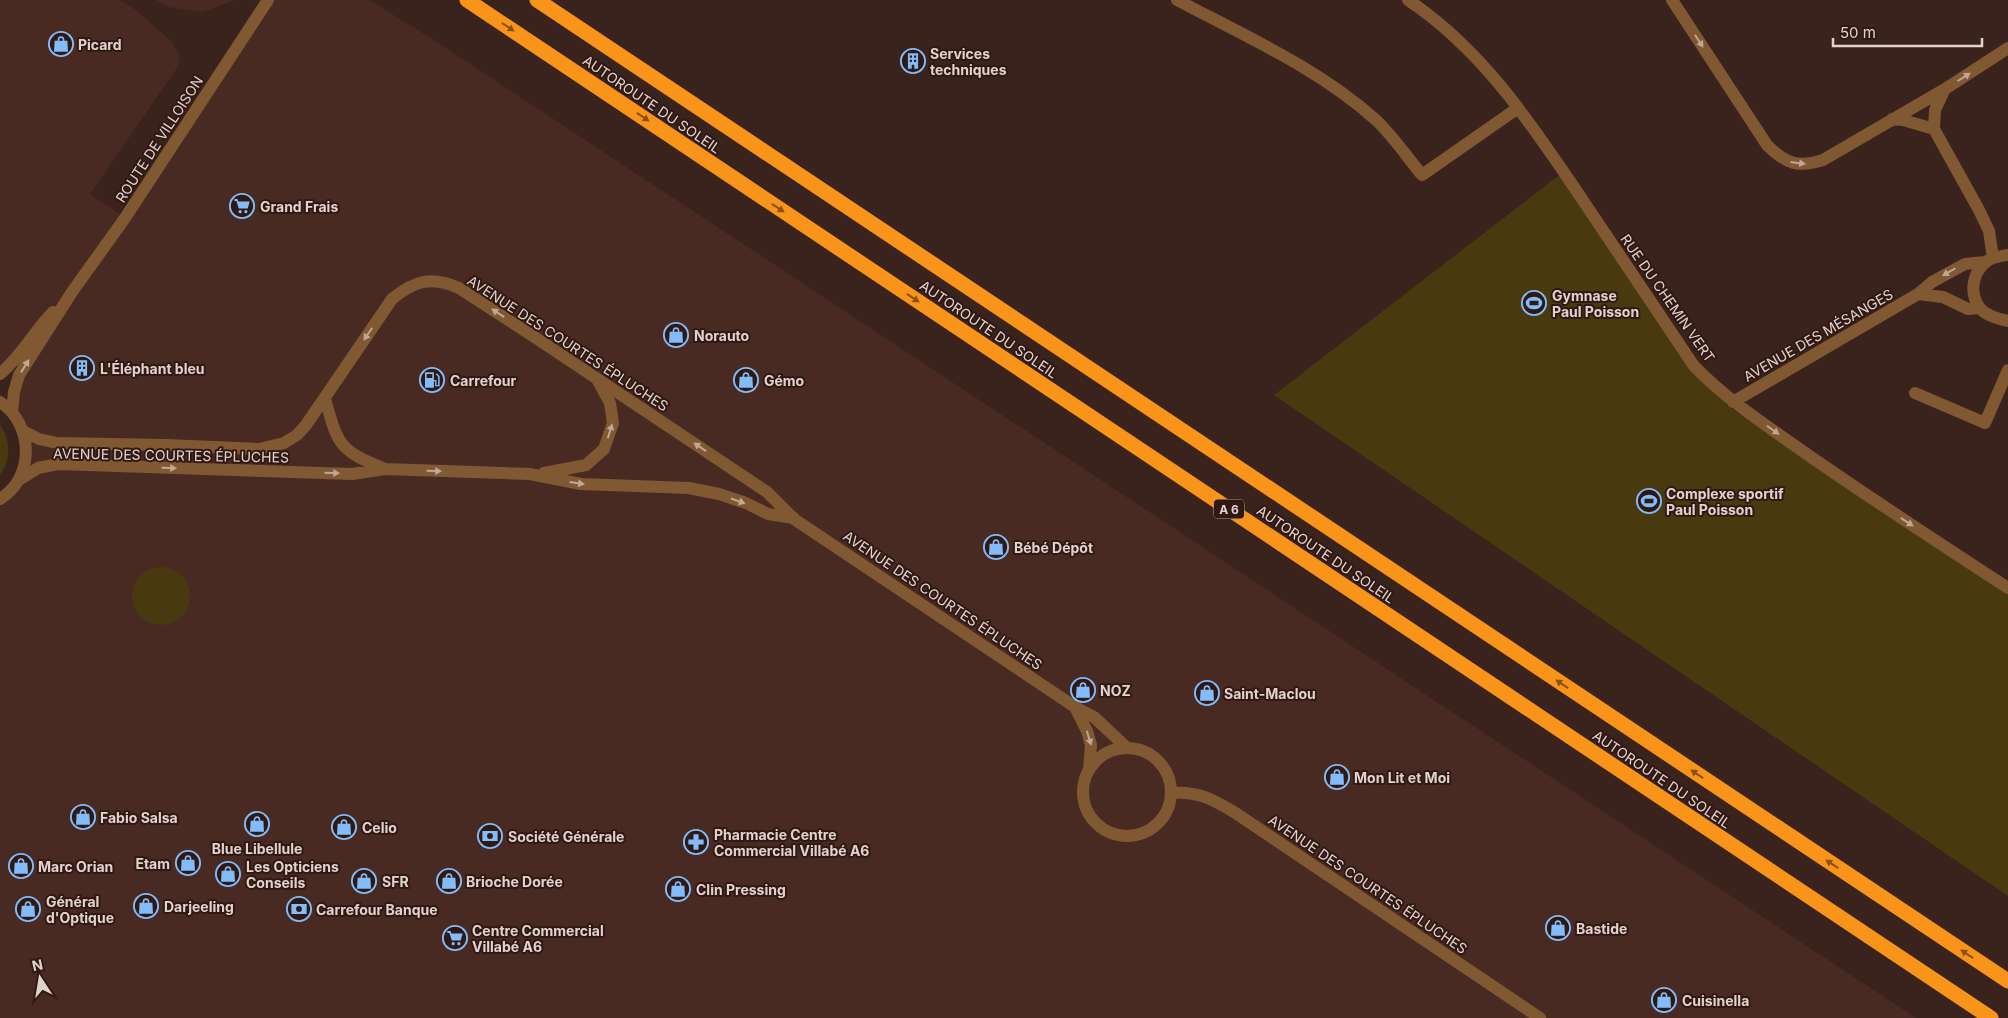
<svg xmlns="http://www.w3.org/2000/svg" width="2008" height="1018" viewBox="0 0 2008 1018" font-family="Inter,sans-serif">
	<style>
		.built { fill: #482a23 }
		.green { fill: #483a0e }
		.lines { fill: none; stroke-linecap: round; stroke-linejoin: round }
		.minor { stroke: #805832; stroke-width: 12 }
		.highway { stroke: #f79419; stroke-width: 15 }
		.oneway { fill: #8a5016 }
		.oneway2 { fill: #c0a797 }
		.labels { text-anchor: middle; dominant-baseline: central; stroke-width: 4; stroke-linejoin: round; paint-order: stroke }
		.shield { fill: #301913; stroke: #ad9a96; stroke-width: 1 }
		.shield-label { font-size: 12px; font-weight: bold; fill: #e2d2ce }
		.poi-label { font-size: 14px; font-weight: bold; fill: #e2d2ce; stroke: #301913; text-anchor: start }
		.street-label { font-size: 14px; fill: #e2d2ce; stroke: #301913 }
	</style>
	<rect width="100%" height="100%" fill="#3a231d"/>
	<path class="built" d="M0,0H120L136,10L171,41L179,55V65L90,194L125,218L268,0H370L443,46L1916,1018H0V499L24,467L14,392L70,295L0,374Z
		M156,0H235L203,12L168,7Z"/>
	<path class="green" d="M1562,173L1692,369L1732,409L2008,592V896L1274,395Z
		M0,425C11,439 11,461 0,475Z
		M132 596a29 29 0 1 1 58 0a29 29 0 1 1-58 0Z"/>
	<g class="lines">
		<path class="minor" d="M1177,0C1245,36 1318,68 1376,120C1393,136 1407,157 1422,175L1518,108
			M1408,0C1483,50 1532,125 1582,199C1619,254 1656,310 1694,366C1729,402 1770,428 1811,457C1876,502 1942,545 2008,588
			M1672,0L1767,145C1786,164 1798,168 1823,160L1945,89L2008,48
			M1945,89L1935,110L1934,129L1979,210L1989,231L1993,258
			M1892,119L1903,120L1934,129
			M2008,255C2001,256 1992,257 1986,262C1972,273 1969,294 1980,308C1986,316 1999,319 2008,321
			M1918,294L1943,297L1968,309L1980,308
			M0,374C20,358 35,330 53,312
			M1915,393L1985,423L2008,370
			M325,399C338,444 338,450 383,468
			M0,402C34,424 35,478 0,499
			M1733,402L1918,294L1932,282L1965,264L1985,262
			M12,412L14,392L19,375L72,292L125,218L268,0
			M23,431L39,439L57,443L166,445L259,449L284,443L297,435L306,425L392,299C415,280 432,276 459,288L536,338L767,492L794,519L1075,707L1094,717L1126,747
			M544,473L586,465L604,449L613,423L610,403L598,381
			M19,480L38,468L58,464L352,474L385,469L530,474L581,484L689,488L719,494L746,503L768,514L794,518
			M1075,707L1087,731L1091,745L1089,769
			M1083 792a44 44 0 1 1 88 0a44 44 0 1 1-88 0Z
			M1172,793C1198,791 1212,799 1234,812L1540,1018"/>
		<path class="highway" d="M467,0L1991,1018
			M537,0L2008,981"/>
	</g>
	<defs><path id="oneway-solid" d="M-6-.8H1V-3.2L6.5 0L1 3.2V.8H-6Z" transform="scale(1.25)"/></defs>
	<g class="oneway">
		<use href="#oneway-solid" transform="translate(508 27) rotate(34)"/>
		<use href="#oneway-solid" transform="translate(643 117) rotate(34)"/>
		<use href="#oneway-solid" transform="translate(778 208) rotate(34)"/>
		<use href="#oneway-solid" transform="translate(913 298) rotate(34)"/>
		<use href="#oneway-solid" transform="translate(1562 684) rotate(-146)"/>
		<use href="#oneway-solid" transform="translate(1697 774) rotate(-146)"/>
		<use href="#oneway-solid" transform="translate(1832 864) rotate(-146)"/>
		<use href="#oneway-solid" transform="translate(1967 954) rotate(-146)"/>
	</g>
	<g class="oneway2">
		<use href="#oneway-solid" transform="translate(1699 41) rotate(57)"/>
		<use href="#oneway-solid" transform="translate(1964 77) rotate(-32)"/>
		<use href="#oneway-solid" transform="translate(1798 163) rotate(7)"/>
		<use href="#oneway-solid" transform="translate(1949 272) rotate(150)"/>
		<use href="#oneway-solid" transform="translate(498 313) rotate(-147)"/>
		<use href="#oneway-solid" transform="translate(368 334) rotate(124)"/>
		<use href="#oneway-solid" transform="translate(25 366) rotate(-58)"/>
		<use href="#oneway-solid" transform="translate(1773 430) rotate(35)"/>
		<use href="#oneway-solid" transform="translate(610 431) rotate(-73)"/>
		<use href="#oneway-solid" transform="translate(700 447) rotate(-146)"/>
		<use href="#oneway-solid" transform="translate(169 468) rotate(2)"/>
		<use href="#oneway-solid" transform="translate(434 471) rotate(2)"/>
		<use href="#oneway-solid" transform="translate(332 473) rotate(1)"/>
		<use href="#oneway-solid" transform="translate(577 483) rotate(8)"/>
		<use href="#oneway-solid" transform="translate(738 501) rotate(19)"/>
		<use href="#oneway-solid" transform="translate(1907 522) rotate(33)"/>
		<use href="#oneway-solid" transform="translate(1089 738) rotate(73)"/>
	</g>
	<defs>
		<symbol id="shop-ring" viewBox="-11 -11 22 22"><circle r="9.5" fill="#301913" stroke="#82bcfa" stroke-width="1.5"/><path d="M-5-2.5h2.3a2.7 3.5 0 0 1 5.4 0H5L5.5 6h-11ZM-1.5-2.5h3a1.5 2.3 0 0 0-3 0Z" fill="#82bcfa"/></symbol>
		<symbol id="building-ring" viewBox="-11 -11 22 22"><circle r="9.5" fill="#301913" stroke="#82bcfa" stroke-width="1.5"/><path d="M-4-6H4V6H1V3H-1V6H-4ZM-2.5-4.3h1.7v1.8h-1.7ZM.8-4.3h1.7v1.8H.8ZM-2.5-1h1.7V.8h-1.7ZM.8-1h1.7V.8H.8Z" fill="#82bcfa"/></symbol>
		<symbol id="supermarket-ring" viewBox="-11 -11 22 22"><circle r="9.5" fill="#301913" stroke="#82bcfa" stroke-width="1.5"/><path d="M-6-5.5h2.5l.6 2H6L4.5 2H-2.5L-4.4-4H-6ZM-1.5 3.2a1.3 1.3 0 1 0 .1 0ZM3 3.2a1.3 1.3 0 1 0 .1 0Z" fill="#82bcfa"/></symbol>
		<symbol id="stadium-ring" viewBox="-11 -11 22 22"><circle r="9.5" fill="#301913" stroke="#82bcfa" stroke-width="1.5"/><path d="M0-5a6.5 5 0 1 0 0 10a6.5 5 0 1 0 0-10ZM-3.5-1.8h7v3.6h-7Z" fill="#82bcfa"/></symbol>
		<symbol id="fuel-ring" viewBox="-11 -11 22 22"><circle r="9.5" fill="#301913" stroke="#82bcfa" stroke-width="1.5"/><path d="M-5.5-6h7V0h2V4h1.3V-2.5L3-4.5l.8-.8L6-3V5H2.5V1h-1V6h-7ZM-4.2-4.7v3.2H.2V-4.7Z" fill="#82bcfa"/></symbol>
		<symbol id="bank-ring" viewBox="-11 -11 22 22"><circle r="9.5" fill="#301913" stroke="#82bcfa" stroke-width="1.5"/><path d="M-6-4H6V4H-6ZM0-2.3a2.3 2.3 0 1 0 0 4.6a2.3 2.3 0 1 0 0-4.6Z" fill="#82bcfa"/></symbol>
		<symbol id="pharmacy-ring" viewBox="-11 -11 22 22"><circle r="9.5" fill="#301913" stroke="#82bcfa" stroke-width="1.5"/><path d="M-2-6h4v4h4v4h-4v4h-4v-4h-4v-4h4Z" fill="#82bcfa"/></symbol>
	</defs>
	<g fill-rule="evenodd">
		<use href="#shop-ring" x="47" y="30" width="28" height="28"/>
		<use href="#building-ring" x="899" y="47" width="28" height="28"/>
		<use href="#supermarket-ring" x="228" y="192" width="28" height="28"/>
		<use href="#stadium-ring" x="1520" y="289" width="28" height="28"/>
		<use href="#shop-ring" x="662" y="321" width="28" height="28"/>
		<use href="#building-ring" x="68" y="354" width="28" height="28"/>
		<use href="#fuel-ring" x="418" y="366" width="28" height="28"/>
		<use href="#shop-ring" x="732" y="366" width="28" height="28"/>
		<use href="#stadium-ring" x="1635" y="487" width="28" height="28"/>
		<use href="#shop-ring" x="982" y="533" width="28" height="28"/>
		<use href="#shop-ring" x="1069" y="676" width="28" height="28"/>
		<use href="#shop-ring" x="1193" y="679" width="28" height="28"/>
		<use href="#shop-ring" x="1323" y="763" width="28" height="28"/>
		<use href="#shop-ring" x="69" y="803" width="28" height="28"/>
		<use href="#shop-ring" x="243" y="810" width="28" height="28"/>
		<use href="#shop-ring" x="330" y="813" width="28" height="28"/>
		<use href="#bank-ring" x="476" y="822" width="28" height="28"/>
		<use href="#pharmacy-ring" x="682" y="828" width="28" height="28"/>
		<use href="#shop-ring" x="174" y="849" width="28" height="28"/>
		<use href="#shop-ring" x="7" y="852" width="28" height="28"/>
		<use href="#shop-ring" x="214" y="860" width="28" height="28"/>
		<use href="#shop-ring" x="350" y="867" width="28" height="28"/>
		<use href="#shop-ring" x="435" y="867" width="28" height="28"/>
		<use href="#shop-ring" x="664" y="875" width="28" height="28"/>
		<use href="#shop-ring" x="132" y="892" width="28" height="28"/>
		<use href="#shop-ring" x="14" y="895" width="28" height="28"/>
		<use href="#bank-ring" x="285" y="895" width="28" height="28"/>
		<use href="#shop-ring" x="1544" y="914" width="28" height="28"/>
		<use href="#supermarket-ring" x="441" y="924" width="28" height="28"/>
		<use href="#shop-ring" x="1650" y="986" width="28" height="28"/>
	</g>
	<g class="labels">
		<rect class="shield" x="1214" y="499.5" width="30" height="19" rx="4"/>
		<g class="shield-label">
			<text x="1229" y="509">A 6</text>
		</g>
		<g class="poi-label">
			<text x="78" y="44">Picard</text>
			<text x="930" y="53">Services<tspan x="930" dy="16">techniques</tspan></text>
			<text x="260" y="206">Grand Frais</text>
			<text x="1552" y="295">Gymnase<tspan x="1552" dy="16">Paul Poisson</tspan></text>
			<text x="694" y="335">Norauto</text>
			<text x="100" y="368">L'Éléphant bleu</text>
			<text x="450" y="380">Carrefour</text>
			<text x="764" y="380">Gémo</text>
			<text x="1666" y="493">Complexe sportif<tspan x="1666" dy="16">Paul Poisson</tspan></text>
			<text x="1014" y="547">Bébé Dépôt</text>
			<text x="1100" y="690">NOZ</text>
			<text x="1224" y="693">Saint-Maclou</text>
			<text x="1354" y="777">Mon Lit et Moi</text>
			<text x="100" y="817">Fabio Salsa</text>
			<text x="362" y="827">Celio</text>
			<text x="714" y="834">Pharmacie Centre<tspan x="714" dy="16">Commercial Villabé A6</tspan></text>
			<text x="508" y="836">Société Générale</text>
			<text x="257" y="848" text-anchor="middle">Blue Libellule</text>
			<text x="170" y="863" text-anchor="end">Etam</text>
			<text x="38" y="866">Marc Orian</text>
			<text x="246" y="866">Les Opticiens<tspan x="246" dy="16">Conseils</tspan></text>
			<text x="382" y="881">SFR</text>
			<text x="466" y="881">Brioche Dorée</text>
			<text x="696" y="889">Clin Pressing</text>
			<text x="46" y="901">Général<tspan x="46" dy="16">d'Optique</tspan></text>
			<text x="164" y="906">Darjeeling</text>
			<text x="316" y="909">Carrefour Banque</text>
			<text x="1576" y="928">Bastide</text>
			<text x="472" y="930">Centre Commercial<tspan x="472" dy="16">Villabé A6</tspan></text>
			<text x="1682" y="1000">Cuisinella</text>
		</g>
		<g class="street-label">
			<text transform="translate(652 104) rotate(34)">AUTOROUTE DU SOLEIL</text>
			<text transform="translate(159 139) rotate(-57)">ROUTE DE VILLOISON</text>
			<text transform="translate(1668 298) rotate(55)">RUE DU CHEMIN VERT</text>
			<text transform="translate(989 329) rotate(34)">AUTOROUTE DU SOLEIL</text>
			<text transform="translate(1818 335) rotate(-30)">AVENUE DES MÉSANGES</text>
			<text transform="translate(568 343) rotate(33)">AVENUE DES COURTES ÉPLUCHES</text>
			<text transform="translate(171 455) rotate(1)">AVENUE DES COURTES ÉPLUCHES</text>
			<text transform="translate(1326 554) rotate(34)">AUTOROUTE DU SOLEIL</text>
			<text transform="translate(943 600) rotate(34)">AVENUE DES COURTES ÉPLUCHES</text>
			<text transform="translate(1662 779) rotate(34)">AUTOROUTE DU SOLEIL</text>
			<text transform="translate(1368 884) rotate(34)">AVENUE DES COURTES ÉPLUCHES</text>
		</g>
	</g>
	<g transform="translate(40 978) rotate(348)" stroke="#301913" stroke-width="4" paint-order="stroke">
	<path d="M0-4L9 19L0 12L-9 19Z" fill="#e2d2ce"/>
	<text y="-8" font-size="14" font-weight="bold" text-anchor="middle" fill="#e2d2ce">N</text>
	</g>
	<path d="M1833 38v8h149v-8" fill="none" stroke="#e2d2ce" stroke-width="2.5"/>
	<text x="1840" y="38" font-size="15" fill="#e2d2ce" stroke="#301913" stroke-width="4" paint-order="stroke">50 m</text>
</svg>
